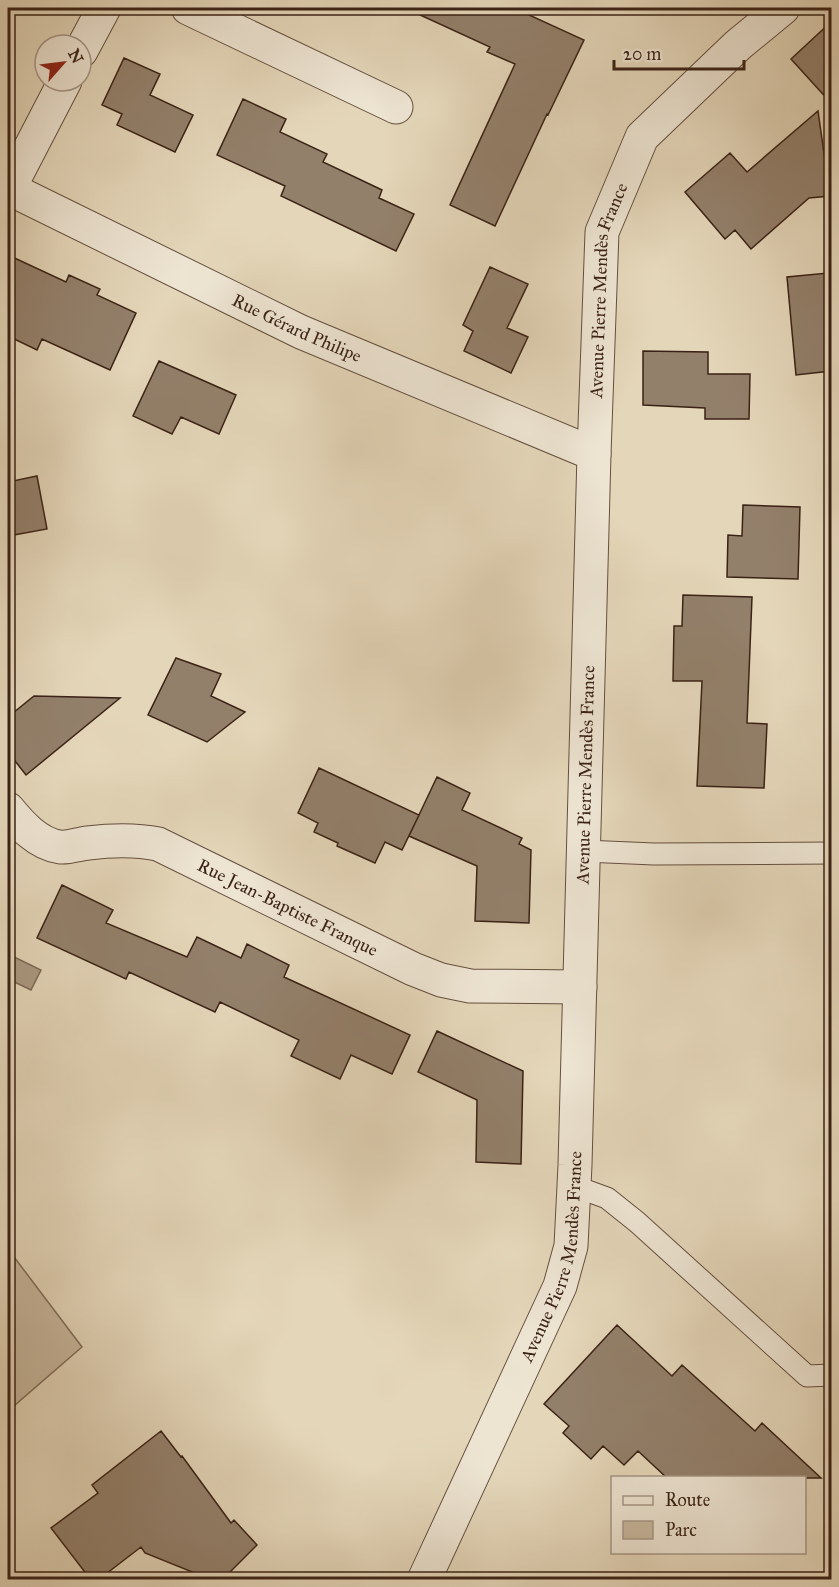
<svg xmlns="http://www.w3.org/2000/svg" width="839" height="1587" viewBox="0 0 839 1587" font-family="'IM FELL Great Primer',serif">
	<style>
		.green { fill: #c7b79d; stroke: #816c5a; stroke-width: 1.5 }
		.water { fill: #ab9982; stroke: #7e6957; stroke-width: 1.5 }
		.building { fill: #93806b; stroke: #3b2216; stroke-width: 1.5 }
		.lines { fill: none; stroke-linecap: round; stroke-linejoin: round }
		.service-casing { stroke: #654f3f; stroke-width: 23 }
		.minor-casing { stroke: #654f3f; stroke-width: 35 }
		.service { stroke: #ede4d2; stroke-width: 21 }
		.minor { stroke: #ede4d2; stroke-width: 33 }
		.labels { text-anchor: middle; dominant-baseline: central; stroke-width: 4.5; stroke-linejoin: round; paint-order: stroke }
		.street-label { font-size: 18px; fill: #3b2216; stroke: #ede4d2 }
	</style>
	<rect width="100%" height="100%" fill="#e4d6b9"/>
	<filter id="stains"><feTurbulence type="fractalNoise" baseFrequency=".00333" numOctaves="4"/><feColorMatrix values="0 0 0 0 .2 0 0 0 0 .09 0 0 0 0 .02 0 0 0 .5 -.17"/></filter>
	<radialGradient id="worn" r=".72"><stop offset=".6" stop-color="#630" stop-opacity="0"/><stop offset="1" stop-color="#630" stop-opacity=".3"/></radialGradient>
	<path class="green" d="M8,1249L82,1347L8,1411Z"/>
	<path class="water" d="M8,954L41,970L31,990L8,979Z"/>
	<path class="building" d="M405,8H514L584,40L548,115L547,114L495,226L450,205L515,64L487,52L490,47Z
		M831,22V103L791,59Z
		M124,58L160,74L150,95L193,115L175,152L117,125L122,114L102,105Z
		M243,99L286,119L280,132L327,154L323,162L382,190L379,198L414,214L396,251L281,196L285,186L217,155Z
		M818,111L830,196L809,198L751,249L735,230L725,239L685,192L730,153L747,172Z
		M8,255L66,282L69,275L100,289L97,295L136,313L110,370L42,339L37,350L8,336Z
		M490,267L528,284L507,328L528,337L511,373L464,351L473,331L463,325Z
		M828,273L831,313V371L796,375L787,277Z
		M643,351L708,352V374H750L749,419H705V408L643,405Z
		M159,361L236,395L219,434L181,417L172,434L133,416Z
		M37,476L47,529L8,536V482Z
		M743,505L800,507L798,579L727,577L728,535L742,536Z
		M683,595L752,597L747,723L767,724L764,788L697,786L702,681H673L674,626H682Z
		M176,658L221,674L211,696L245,712L207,742L148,715Z
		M34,696L120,698L26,775L8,752V717Z
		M319,768L419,815L402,850L385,842L375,863L337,846L338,843L314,832L318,823L298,813Z
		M437,777L470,793L462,810L522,838L519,844L531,850L529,923L475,921L477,866L409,836Z
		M62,885L113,910L106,923L187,957L197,937L241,958L247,944L289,965L284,977L410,1035L392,1074L351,1055L340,1079L291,1056L299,1040L220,1002L215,1012L129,972L126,979L37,938Z
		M437,1031L523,1071L521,1164L476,1162L477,1100L418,1072Z
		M617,1325L672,1376L682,1365L755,1431L762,1423L821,1478H667L638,1451L624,1465L603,1446L591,1459L563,1433L569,1426L544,1404Z
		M161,1431L181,1457L182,1456L231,1523L234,1520L257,1545L222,1580H212L145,1553L141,1547L98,1580H91L51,1528L98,1493L92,1485Z"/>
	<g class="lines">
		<defs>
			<path id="service" d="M584,851L654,854L832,853
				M574,1186L607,1198L637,1222L807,1376L832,1375"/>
			<g id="minor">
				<path d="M188,8L396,107"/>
				<path d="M81,51L104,8"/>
				<path id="s1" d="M8,188L301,332L594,454"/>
				<path d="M9,189L65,81"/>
				<path id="s2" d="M8,809C21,825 38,844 60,847C68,848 79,844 88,843C112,840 134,839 158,844L413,969L441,980L470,986L580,987"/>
				<path id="s3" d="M424,1580L560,1286L571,1246L575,1165L594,454L602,232L642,137L738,45L783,8"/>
			</g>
		</defs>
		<use href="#service" class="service-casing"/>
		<use href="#minor" class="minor-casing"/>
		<use href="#service" class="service"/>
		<use href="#minor" class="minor"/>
	</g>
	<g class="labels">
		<g class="street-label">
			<text stroke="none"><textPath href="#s3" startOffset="1323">Avenue Pierre Mendès France</textPath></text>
			<text stroke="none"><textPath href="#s1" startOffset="321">Rue Gérard Philipe</textPath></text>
			<text stroke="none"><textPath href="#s3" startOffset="837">Avenue Pierre Mendès France</textPath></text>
			<text stroke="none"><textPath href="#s2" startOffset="309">Rue Jean-Baptiste Franque</textPath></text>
			<text stroke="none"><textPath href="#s3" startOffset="351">Avenue Pierre Mendès France</textPath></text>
		</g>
	</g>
	<rect width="839" height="1587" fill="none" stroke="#e4d6b9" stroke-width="30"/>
	<rect x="9" y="9" width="821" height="1569" fill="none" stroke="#3b2216" stroke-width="3"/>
	<rect x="15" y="15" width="809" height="1557" fill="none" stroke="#3b2216" stroke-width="1.5"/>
	<rect x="611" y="1476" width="195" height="78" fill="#ede4d2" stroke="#a69687" stroke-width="1.5"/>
	<rect x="623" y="1496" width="30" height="9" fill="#ede4d2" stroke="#a69687" stroke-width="1.5"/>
	<text x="665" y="1506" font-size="18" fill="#3b2216">Route</text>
	<rect x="623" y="1521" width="30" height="18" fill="#c7b79d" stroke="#a69687" stroke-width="1.5"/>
	<text x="665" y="1536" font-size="18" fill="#3b2216">Parc</text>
	<g transform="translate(63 63) rotate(62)"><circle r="28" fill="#ede4d2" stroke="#a69687" stroke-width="1.5"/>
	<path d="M0-4.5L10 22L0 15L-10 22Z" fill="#8f2418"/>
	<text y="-9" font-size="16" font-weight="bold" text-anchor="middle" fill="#3b2216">N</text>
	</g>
	<path d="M614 60v9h130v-9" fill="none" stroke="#3b2216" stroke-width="3"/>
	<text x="623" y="60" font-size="18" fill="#3b2216" stroke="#ede4d2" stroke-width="4.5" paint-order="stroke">20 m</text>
	<rect width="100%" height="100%" filter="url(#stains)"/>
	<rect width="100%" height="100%" fill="url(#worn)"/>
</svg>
